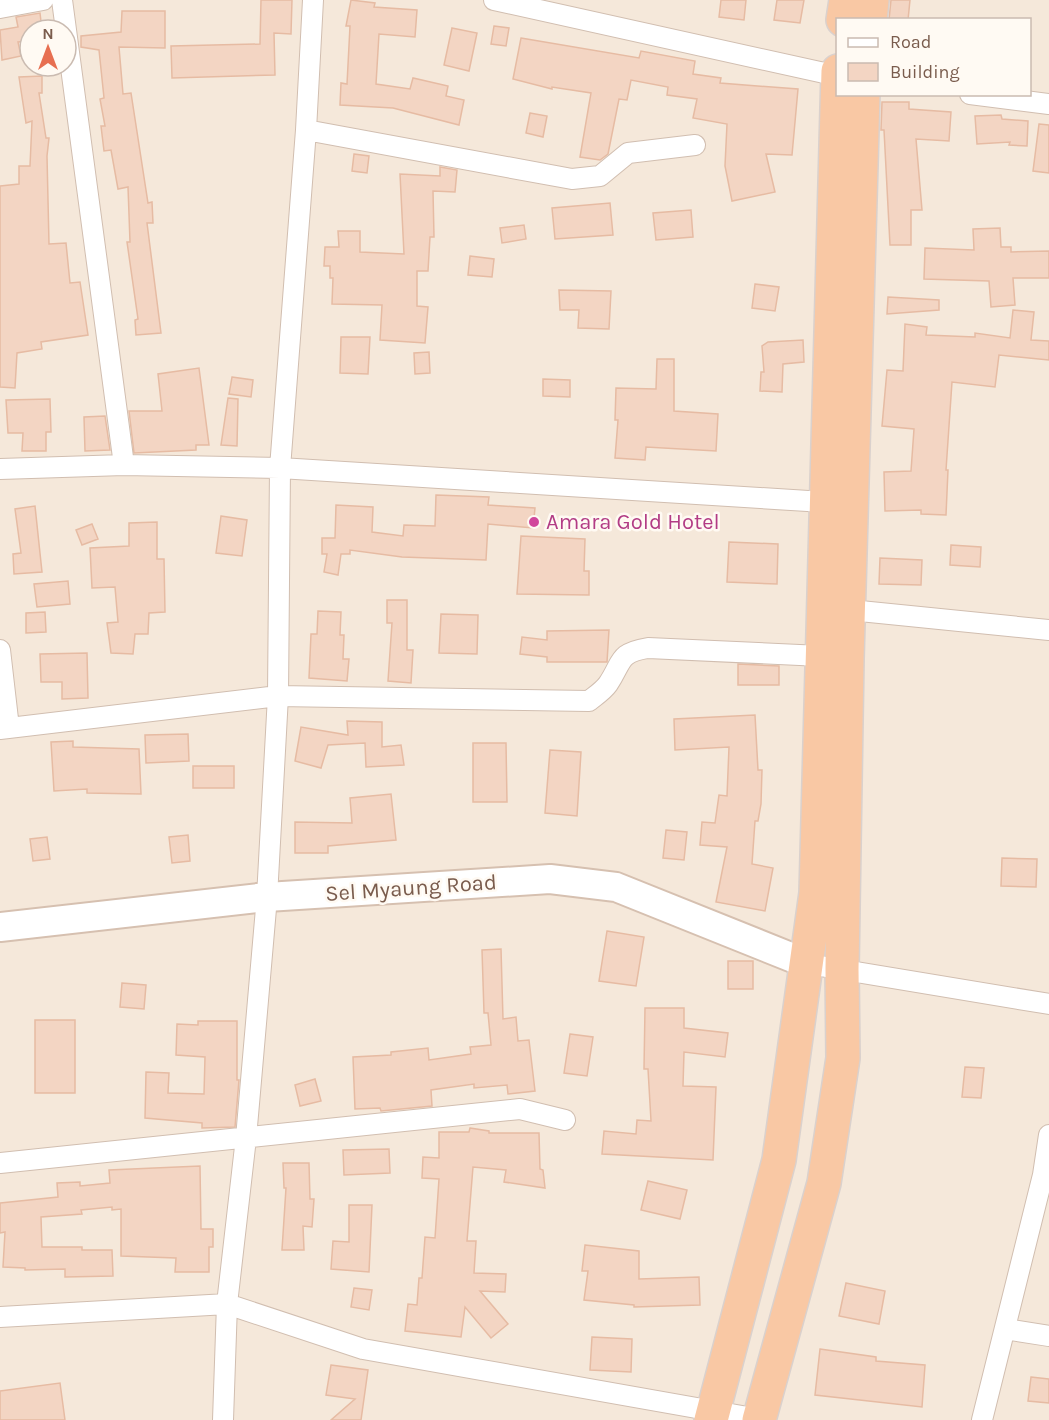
<svg xmlns="http://www.w3.org/2000/svg" width="1049" height="1420" viewBox="0 0 1049 1420" font-family="Karla,sans-serif">
	<style>
		.residential { fill: #f5e8da; fill-rule: evenodd }
		.building { fill: #f3d5c3; stroke: #e6bba3; stroke-width: 1.5 }
		.lines { fill: none; stroke-linecap: round; stroke-linejoin: round }
		.minor-casing { stroke: #d1beb0; stroke-width: 22 }
		.secondary-casing { stroke: #d6c0b0; stroke-width: 32 }
		.trunk-casing { stroke: #dad1cd; stroke-width: 36 }
		.minor { stroke: #fff; stroke-width: 20 }
		.secondary { stroke: #fff; stroke-width: 28 }
		.trunk { stroke: #f9c8a4; stroke-width: 33 }
		.hotel-dot { fill: #d1479c; stroke: #fffaf3; stroke-width: 2 }
		.labels { text-anchor: middle; dominant-baseline: central; stroke-width: 5; stroke-linejoin: round; paint-order: stroke }
		.hotel-label { font-size: 22px; fill: #b23c85; stroke: #fffaf3; text-anchor: start }
		.street-label { font-size: 22px; fill: #7a5c4d; stroke: #fffaf3 }
	</style>
	<rect width="100%" height="100%" fill="#fdf6ec"/>
	<path class="residential" d="M0,0H1049V1420H0ZM838,20H1030V94H838ZM30,30H66V66H30Z"/>
	<path class="building" d="M261,0H292L291,34L274,33L275,75L172,78L171,46L260,44Z
		M351,0L375,3L374,7L417,10L415,37L379,34L376,84L410,89L413,78L448,86L446,96L464,100L459,125L393,108L340,105L341,83L347,84L350,26H346Z
		M721,0H746L744,20L719,17Z
		M777,0H804L800,23L774,20Z
		M891,0H910L908,20H889Z
		M122,11H165V48L119,47L123,94L131,93L148,203L152,202L153,223H147L161,333L136,335L135,320L138,319L127,242H130L128,187L118,189L111,150L104,151L101,126H105L100,99L104,98L99,50L81,47V36L121,32Z
		M40,13L42,30H30V41L18,42L21,56L2,60L0,30L18,27L16,17Z
		M494,26L509,28L506,46L491,44Z
		M452,28L477,33L469,71L444,65Z
		M521,38L639,58L641,51L695,61L693,74L721,78L720,83L798,89L792,155L766,154L775,192L732,201L725,166L727,124L693,118L697,99L667,95L668,87L631,80L627,100L619,99L608,154L600,160L580,157L591,93L552,87V89L513,79Z
		M42,76V93H39L46,138H49L47,156L49,244L66,243L70,283L80,282L88,335L41,342L42,349L17,353L15,388L0,387V186L19,184V166H30L32,121L26,123L19,77Z
		M882,102H909V109L951,112L949,141L916,139L922,210H911V245H890L884,130H881Z
		M530,113L547,116L543,137L526,133Z
		M1001,115L1002,119L1028,121L1027,146L1009,145L1010,142L977,144L975,116Z
		M1039,124L1049,125V173L1033,171Z
		M354,154L369,156L367,173L352,171Z
		M440,167L457,170L455,192L433,191L434,237H430L428,271H417V306L428,307L425,343L380,340L382,305L332,304L333,278H330V266H324L325,247H339L338,231H360V252L404,254L400,174L440,176Z
		M610,203L613,235L555,239L552,208Z
		M691,210L693,237L656,240L653,213Z
		M524,225L526,239L502,243L500,228Z
		M1000,228L1001,247H1011V252L1049,251V278H1013L1015,305L991,307L989,281L924,279L925,248L974,250L973,229Z
		M470,256L494,259L492,277L468,275Z
		M755,284L779,287L775,311L752,308Z
		M559,290L611,291L609,329L578,328L579,310H560Z
		M888,297L939,300V310L887,314Z
		M1013,310L1034,312L1031,340L1049,341V360L999,355L995,387L952,382L946,470H948L946,515L921,514V510L885,511L884,472L911,471L914,429L882,426L887,370L903,371L905,324L927,327L926,335L975,337V333L1010,338Z
		M341,337H370L368,374L340,373Z
		M803,340L804,362L783,364L782,392L760,391L761,372H764L762,346L768,342Z
		M429,352L430,373L415,374L414,353Z
		M657,359H674V411L718,414L716,451L646,447L645,460L615,458L618,420H615L616,388L656,389Z
		M199,368L209,445H196V450L134,453L129,411H162L158,374Z
		M232,377L253,380L251,397L229,394Z
		M543,379L570,380V397L543,396Z
		M228,398L238,399L237,446L221,445Z
		M50,399L51,432H46V451H22L23,433H8L6,400Z
		M105,416L110,450L85,451L84,417Z
		M436,495L489,497L488,505L535,508L533,528L488,524L486,560L402,557L350,550V554H341L338,575L324,572L327,554H322V538H335L336,505L373,507L372,532L403,536L404,525L435,526Z
		M35,506L42,572L14,574L13,554L21,553L15,509Z
		M221,516L247,520L242,556L216,553Z
		M157,522V559H164L165,612L149,613L148,634H135L133,654L111,653L107,623L118,622L115,587L92,588L90,548L129,546V523Z
		M92,524L98,539L82,545L76,530Z
		M521,536L585,539L584,571H589V595L517,594Z
		M729,542L778,544L777,584L727,582Z
		M951,545L981,547L980,567L950,565Z
		M880,558L922,560L921,585L879,584Z
		M68,581L70,604L37,607L34,584Z
		M387,600H407V650H413L411,683L388,681L392,623H387Z
		M318,611L341,612L340,635H344L343,659H349L347,681L309,678L311,634H317Z
		M45,612L46,632L26,633V613Z
		M441,614L478,615L477,654L439,653Z
		M609,630L607,662H547V657L520,654L522,637L547,640V631Z
		M87,653L88,698L62,699V682H41L40,654Z
		M738,664L779,666V685H738Z
		M755,715L758,770H762L761,804L758,821H755L752,864L773,868L765,911L716,902L727,847L700,845L702,822L715,823L719,795L727,796L729,747L675,750L674,719Z
		M347,721L382,722V747L401,745L404,765L366,767L365,743L328,745L321,768L295,761L301,727L348,735Z
		M188,734L189,761L146,763L145,735Z
		M73,741V747L139,749L141,794L87,793V789L54,791L51,742Z
		M473,743H506L507,802H473Z
		M550,750L581,752L577,816L545,813Z
		M193,766H234V788H193Z
		M391,794L396,840L328,846V853H295V822L352,823L350,798Z
		M666,830L687,832L684,860L663,858Z
		M188,835L190,861L172,863L169,837Z
		M47,837L50,859L33,861L30,839Z
		M1002,858L1037,859L1036,887L1001,886Z
		M607,931L644,937L636,986L599,981Z
		M501,949L503,1019L516,1017L518,1041L529,1040L535,1091L508,1094L507,1085L474,1088V1084L431,1090L432,1106L381,1111L380,1108L355,1109L353,1057L391,1055V1052L428,1048L429,1060L471,1054L470,1047L491,1045L488,1013H484L482,950Z
		M728,961H753V989H728Z
		M122,983L146,985L144,1009L120,1007Z
		M645,1008H684V1028L728,1033L725,1057L684,1052L683,1086L716,1087L713,1160L602,1154L604,1131L636,1134L637,1120L651,1121L648,1069H644Z
		M35,1020H75V1093H35Z
		M198,1021H237V1080H239L235,1127L202,1128V1123L145,1118L146,1072L169,1073L168,1093L204,1094L205,1057L176,1055L177,1024L198,1025Z
		M570,1034L593,1037L587,1076L564,1073Z
		M965,1067L984,1068L981,1098L962,1097Z
		M315,1079L321,1101L300,1106L295,1085Z
		M470,1128L489,1131V1133H539L540,1169L543,1170L545,1188L504,1182L506,1170L473,1167L467,1241H476L474,1273L506,1274L505,1292L480,1291L508,1324L491,1338L465,1307L461,1337L405,1331L408,1304L417,1305L419,1278H422L425,1237L435,1238L439,1179L422,1178L423,1157L439,1158V1132H469Z
		M389,1149L390,1173L344,1175L343,1150Z
		M283,1163H309L310,1199H314L312,1227L303,1226L304,1250H282L286,1188H284Z
		M200,1166L201,1229H213V1247H209V1272H175L176,1258L121,1256V1209L112,1210V1207L81,1210L82,1214L41,1217L42,1247H82V1250H112L113,1276L65,1277V1269L25,1270V1268L3,1267L5,1232L0,1233V1203L58,1197L57,1183L80,1182V1186L110,1183L109,1170Z
		M648,1181L687,1190L680,1219L641,1210Z
		M349,1205H372L369,1272L331,1269L333,1241L349,1242Z
		M585,1245L639,1251V1279L699,1277L700,1305L634,1307V1305L584,1300L588,1271H582Z
		M846,1283L885,1291L879,1324L839,1316Z
		M354,1288L372,1290L369,1310L351,1307Z
		M592,1337L632,1339L631,1372L590,1370Z
		M820,1349L876,1357V1361L925,1365L922,1407L815,1395Z
		M331,1365L368,1370L361,1420H331L355,1399L326,1395Z
		M1031,1377L1049,1379V1403L1028,1401Z
		M60,1383L65,1420H0V1391Z"/>
	<g class="lines">
		<defs>
			<path id="minor" d="M62,0L124,465
				M494,0L838,76
				M0,8L43,0
				M970,94L1049,104
				M306,130L572,179L600,176L628,153L695,145
				M0,469L124,465L280,468L824,502
				M840,609L1049,630
				M0,650L9,728
				M0,729L278,696L589,701C595,696 603,691 608,684C623,662 617,653 648,648L821,656
				M808,964L1049,1004
				M0,1163L520,1109L565,1120
				M0,1317L227,1304L363,1349L759,1419
				M1005,1329L1049,1336
				M223,1420L227,1304L246,1138L267,897L278,696L280,468L306,130L313,0
				M982,1420L1043,1175L1049,1135"/>
			<path id="secondary" d="M0,927L267,897L550,879L616,887L808,964"/>
			<path id="trunk" d="M843,20L846,0
				M870,20L872,0
				M711,1420L779,1160L816,893L838,71
				M759,1420L824,1183L843,1058L842,969L847,659L863,94"/>
		</defs>
		<use href="#minor" class="minor-casing"/>
		<use href="#secondary" class="secondary-casing"/>
		<use href="#trunk" class="trunk-casing"/>
		<use href="#minor" class="minor"/>
		<use href="#secondary" class="secondary"/>
		<use href="#trunk" class="trunk"/>
	</g>
	<circle class="hotel-dot" cx="534" cy="522" r="6"/>
	<g class="labels">
		<g class="hotel-label">
			<text x="546" y="522">Amara Gold Hotel</text>
		</g>
		<g class="street-label">
			<text transform="translate(411 888) rotate(-4)">Sel Myaung Road</text>
		</g>
	</g>
	<rect x="836" y="18" width="195" height="78" fill="#fffaf3" stroke="#cabbb1" stroke-width="1.5"/>
	<rect x="848" y="38" width="30" height="9" fill="#ffffff" stroke="#cabbb1" stroke-width="1.5"/>
	<text x="890" y="48" font-size="18" fill="#7a5c4d">Road</text>
	<rect x="848" y="63" width="30" height="18" fill="#f3d5c3" stroke="#cabbb1" stroke-width="1.5"/>
	<text x="890" y="78" font-size="18" fill="#7a5c4d">Building</text>
	<g transform="translate(48 48)"><circle r="28" fill="#fffaf3" stroke="#cabbb1" stroke-width="1.5"/>
	<path d="M0-4.5L10 22L0 15L-10 22Z" fill="#e76f51"/>
	<text y="-9" font-size="16" font-weight="bold" text-anchor="middle" fill="#7a5c4d">N</text>
	</g>
</svg>
